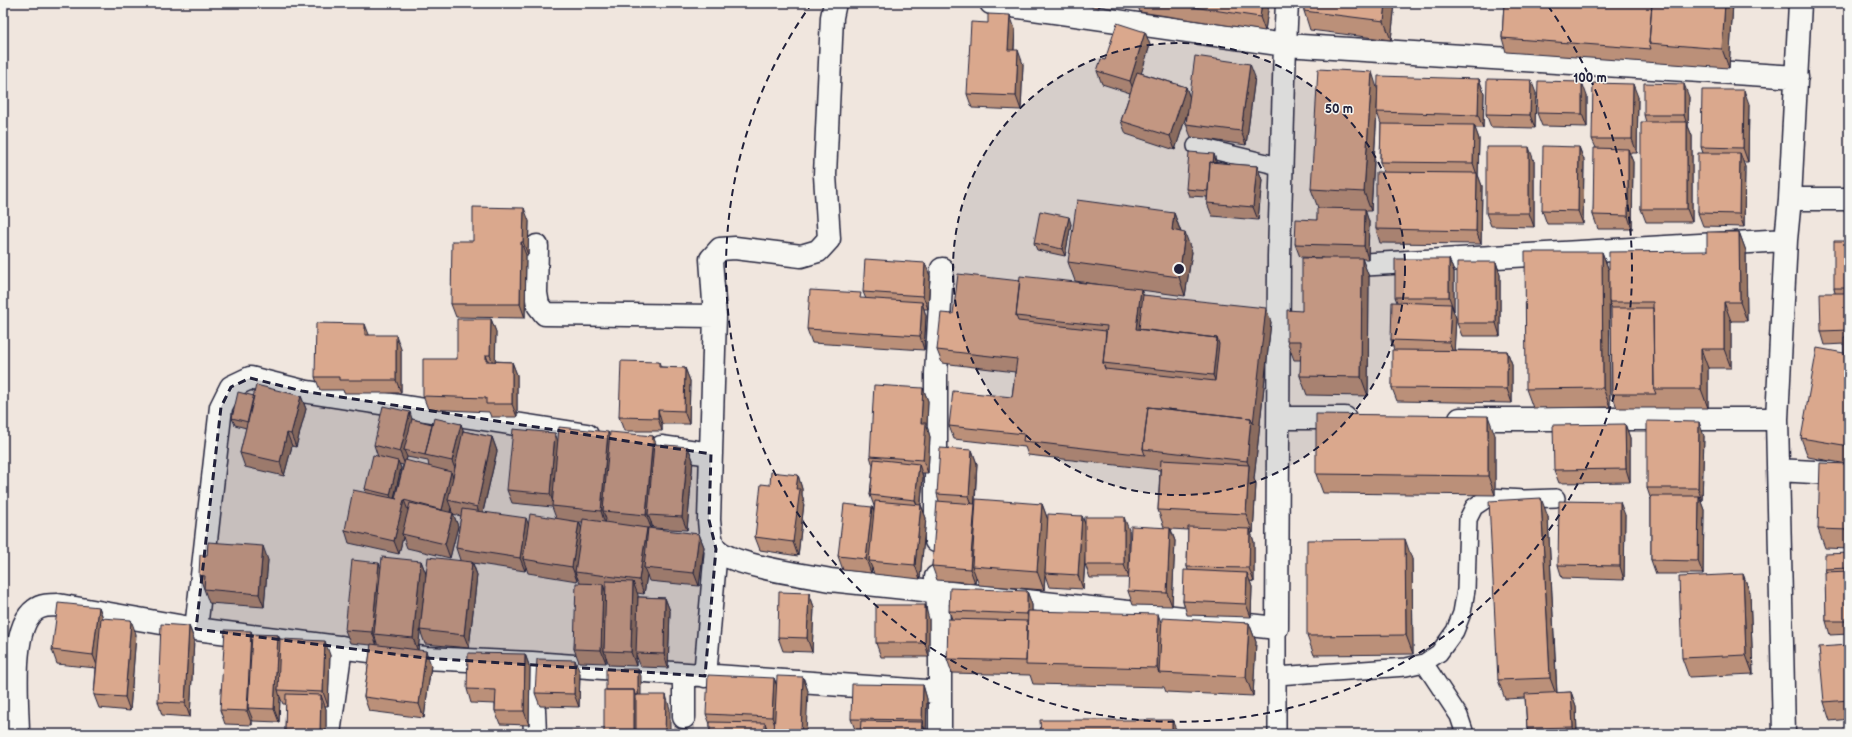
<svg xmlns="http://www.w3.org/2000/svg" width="1852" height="737" viewBox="0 0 1852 737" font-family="'Balsamiq Sans',sans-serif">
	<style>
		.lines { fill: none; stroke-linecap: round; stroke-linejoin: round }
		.street-tunnel { stroke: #c7bfbd; stroke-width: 22; stroke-dasharray: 22 11; stroke-linecap: butt }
		.lane-casing { stroke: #22223b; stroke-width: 20 }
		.street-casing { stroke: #22223b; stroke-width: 25 }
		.lane { stroke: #f6f6f2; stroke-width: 17 }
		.street { stroke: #f6f6f2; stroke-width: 22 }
		.wall { fill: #bb9079; stroke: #22223b; fill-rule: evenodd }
		.shaded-wall { fill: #997663; stroke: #22223b }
		.building { fill: #daa88d; stroke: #22223b }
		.marked { fill: #22223b; fill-opacity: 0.2; stroke: #22223b; stroke-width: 3; stroke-dasharray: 8 5; stroke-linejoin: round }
		.ring { fill: none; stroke: #22223b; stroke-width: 2; stroke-dasharray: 7 5 }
		.centre { fill: #22223b; stroke: #f6f6f2; stroke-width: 2 }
		.ring-label { font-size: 12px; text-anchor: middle; font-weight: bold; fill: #22223b; stroke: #f6f6f2; stroke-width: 3; stroke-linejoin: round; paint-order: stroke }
	</style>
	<rect width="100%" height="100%" fill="#f0e6de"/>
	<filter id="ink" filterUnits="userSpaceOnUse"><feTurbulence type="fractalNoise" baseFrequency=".025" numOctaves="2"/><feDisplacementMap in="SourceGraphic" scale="8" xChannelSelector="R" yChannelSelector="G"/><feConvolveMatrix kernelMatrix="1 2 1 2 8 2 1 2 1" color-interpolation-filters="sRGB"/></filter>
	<g filter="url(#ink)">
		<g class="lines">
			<path class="street-tunnel" d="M684,717V734"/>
			<defs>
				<path id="lane" d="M1196,146L1283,167
					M1424,663L1459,716L1465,734
					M1277,676L1406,667L1424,663L1439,653L1455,631L1462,613L1466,590L1468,519L1474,507L1489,497L1524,499L1556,498
					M1277,734V628"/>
				<path id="street" d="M835,3L832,17L825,175L829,239L818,251L801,256L735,248L720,249L711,259L715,316L709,520C710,529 710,544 717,550C734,566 805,575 830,580L1277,628L1279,256L1285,45L1287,3
					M991,3L1285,45L1797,77
					M1790,199H1849
					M537,246L536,293L538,305L545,314L715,316
					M1357,265L1786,240
					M1279,418H1345
					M1460,419H1777
					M661,447L711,454
					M1778,470L1849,474
					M936,541V373L942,269
					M936,577L940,639V734
					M196,629L221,407L231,387L250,378L302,391L587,435
					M532,663L535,734
					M684,674V717
					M705,676L716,549
					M18,734C18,705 9,628 35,610C41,605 50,605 58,605L196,629L425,658L532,663L940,692
					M329,734L341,647
					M1784,734L1777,419L1786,240L1790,199L1800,3"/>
			</defs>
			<use href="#lane" class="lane-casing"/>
			<use href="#street" class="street-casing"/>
			<use href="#lane" class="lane"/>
			<use href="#street" class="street"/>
		</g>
		<path class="wall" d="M1069,3H1100L1099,8Z
			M1137,3H1269L1265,31L1140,12Z
			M1304,3H1395L1391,40L1310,30L1304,11Z
			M1504,3H1733L1729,68L1506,52L1502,38Z
			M1015,29L1014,50L1023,64L1021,110L972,108L967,94Z
			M1145,32L1150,45L1141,73L1186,87L1189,96L1255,77L1246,145L1191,137L1186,124L1187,113L1175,150L1126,134L1121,121L1130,93L1102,84L1097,71L1105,60Z
			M1479,79L1484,93L1483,128H1475L1479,139L1478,175L1482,186L1481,244L1380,243L1376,229L1383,172L1380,162L1381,124L1377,112L1371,211H1365L1369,222L1368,259H1362L1369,277L1368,396L1307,395L1300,376L1301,360H1294L1287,341L1302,311L1323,258L1300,257L1295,244L1317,220L1318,208L1311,189L1378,89Z
			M1536,93L1535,128L1491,127L1486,114Z
			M1587,96V127L1542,126L1537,113Z
			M1638,97L1637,153H1629L1633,162L1632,229H1598L1593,215L1596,148L1592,139Z
			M1689,97L1688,126L1692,136V222H1646L1641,209L1646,122L1644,115Z
			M1749,104L1748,162H1743L1745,167L1744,227L1703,226L1698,213L1703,153L1701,147Z
			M1579,147L1584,160L1583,224H1547L1542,210Z
			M1214,154L1216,161V163L1257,166L1262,180L1258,220L1212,216L1207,203V197L1189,196L1186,189Z
			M1534,161V227L1491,226L1486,213Z
			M1174,213L1181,232L1192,252L1185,296L1141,290L1143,295L1271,322L1254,479L1256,484L1253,533H1251L1254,542V582L1250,581L1252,587L1251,617L1187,615L1183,601L1188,570L1187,567L1188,530L1171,529L1175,541L1172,606L1133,605L1128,591L1164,527L1158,510L1160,470L1028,455L1025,447L954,439L949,426L1012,397L1015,372L942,363L937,350L953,314L1020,281L1102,285L1075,281L1068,262Z
			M529,221L528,255H526L525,318L456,317L451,304L473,241Z
			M1071,224L1065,256L1037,250L1034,243Z
			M1739,232L1746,251L1747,321H1731V368H1708V408H1617L1612,394L1611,308L1609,302L1707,251Z
			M1849,241V549L1825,548L1818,529L1847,464L1808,457L1801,438L1844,353V344L1825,345L1821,331L1835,293L1834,288Z
			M1602,252L1609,271L1610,407L1533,408L1526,389Z
			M1449,259L1454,272V311H1453L1456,318L1454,350L1507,351L1512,364V403L1397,401L1392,388L1394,350L1391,340L1397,302L1395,297Z
			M1496,262L1500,275V336H1462L1457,323Z
			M930,276L928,309H924L926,316L924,350L812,343L807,329L866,299L863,292Z
			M491,319L496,332L495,361L512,362L517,375V417H491L489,412L428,409L423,396L457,359Z
			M369,335L401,349V393H344L343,390H320L315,377Z
			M659,362L661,367L685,368L690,381L689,424H662V431H624L619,417Z
			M923,388L928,401L927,426L930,437L928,473H922L923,477L921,505L926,518L920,579L874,574L872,568L871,573L843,570L838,556L872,507L874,511V506L870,495L873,466L870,456Z
			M254,396H301L306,409L296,447L292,446L284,476L245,467L240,453L246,428L235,425L232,418Z
			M412,419L432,424H461L463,431L492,437L497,451L483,512L528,525L556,518L552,507L512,503L507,490L558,440L610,436H653L656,445L688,447L693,460L687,530L653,528L651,522V528H647L648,531L699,534L704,547L699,586L649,581L647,575L644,594L637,593L638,597L665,598L670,611L668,668L641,667L636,655V666L609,665L606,657V663L579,662L574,649L580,583L577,577V581L528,573L526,567L525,571L473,563L477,575L469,648L425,644L420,630L460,560L456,548L461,516L453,514L458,526L450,558L407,548L403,537L399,554L349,543L345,530L366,493L365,489L378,457L374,445ZM407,457L428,461L429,467L406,461ZM399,464L403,465L395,498L396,499L394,498L401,468ZM451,508L452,513L450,512ZM579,522H583L582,529Z
			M1625,424L1630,438V482L1559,483L1554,470Z
			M1495,435V495L1323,493L1316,474Z
			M1704,436L1702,502H1701L1704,510L1703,574H1656L1651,560V500L1647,488Z
			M972,450L977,464L975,504L976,506L1042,504L1048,520L1082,516L1085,524L1129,530V578H1090L1085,564L1083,589L1049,587L1045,575L1044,590L979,585L976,577L975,583L937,580L932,566L939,501L937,494Z
			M798,475L802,489V495L804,503L798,556L760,550L755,537L770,485Z
			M1625,515L1624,580L1562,578L1558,565Z
			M1548,517L1557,693L1571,692L1576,706L1577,734H1529L1527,728L1525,698L1505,699L1498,680Z
			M1849,553V634L1830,635L1826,621V572L1825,569Z
			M1412,559L1413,654L1314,655L1307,636Z
			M268,560L264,607L209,603L199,575Z
			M421,561L426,574L418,650L431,665L424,718L369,711L364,697L371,645L350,643L345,630L381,568Z
			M1743,574L1750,593L1753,674L1689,677L1682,658Z
			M1027,591L1032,605V611L1162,623H1249L1256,642L1253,696L1166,692L1164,687L1033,684L1030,675L952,673L947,659L952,619L949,611Z
			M809,593L814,607L812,652L783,651L778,637Z
			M99,607L103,618L136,634L130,711L99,708L94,695L96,668L57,664L52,650Z
			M929,619V657H881L876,643Z
			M189,626L194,639L190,717L162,715L158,702Z
			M251,631L252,635H278L280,639L330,655L328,706H325L326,709V734H286L285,731L286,704H283L280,697L279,722L253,721L252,718V725L225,724L220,710Z
			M1849,645V719L1830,721L1824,702Z
			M525,654L530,668L529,725L500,724L495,711V704L471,703L467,689Z
			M580,673L579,707L540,706L535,693Z
			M803,677L808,691L775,731L768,730L769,734H710V724L706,714L774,678L777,686Z
			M923,685L927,699L926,734L856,732L851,719Z"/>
		<path class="shaded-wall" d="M1097,3H1100L1099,8Z
			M1262,3H1269L1265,31L1260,17Z
			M1386,3H1395L1391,40L1384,21Z
			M1725,3H1733L1729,68L1722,49Z
			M1010,15L1015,29L1013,63L1008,50Z
			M1145,32L1150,45L1135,94L1130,81Z
			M1018,50L1023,64L1021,110L1016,96Z
			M1250,64L1255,77L1246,145L1241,131Z
			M1372,72L1378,91L1371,211L1364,192Z
			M1479,79L1484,93L1483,128L1478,115Z
			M1531,80L1536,93L1535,128L1530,115Z
			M1582,82L1587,96V127L1582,114Z
			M1633,84L1638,97L1637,153L1632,139Z
			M1684,84L1689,97L1688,126L1692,136V222L1687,209V125L1684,115Z
			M1186,87L1191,101L1175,150L1170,136Z
			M1744,90L1749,104L1748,162L1743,148Z
			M1474,125L1479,139L1478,175L1482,186L1481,244L1476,231L1477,175L1473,163Z
			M1529,147L1534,161V227L1529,213Z
			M1579,147L1584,160L1583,224L1578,211Z
			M1628,149L1633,162L1632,229L1628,216Z
			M1740,153L1745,167L1744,227L1739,214Z
			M1214,154L1216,161L1213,198L1211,191Z
			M1257,166L1262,180L1258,220L1253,207Z
			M524,208L529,221L528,255L523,242Z
			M1365,209L1369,222L1368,259L1364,246Z
			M1174,213L1181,233L1172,230Z
			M1069,217L1071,224L1065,256L1062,249Z
			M1739,232L1746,251L1747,321L1740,302Z
			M1185,233L1192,252L1185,296L1179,277Z
			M521,242L526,255L525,318L520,304Z
			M1602,252L1609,271L1610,407L1603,388Z
			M1362,258L1369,277L1368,396L1361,377Z
			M1449,259L1454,272V311L1449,297Z
			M1496,262L1500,275V336L1496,323Z
			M925,263L930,276L928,309L923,296Z
			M1141,289L1148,308L1138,335L1136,329Z
			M922,302L926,316L924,350L920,336Z
			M1724,302L1731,321V368L1724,349Z
			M1451,304L1456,318L1454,355L1449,342Z
			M1266,308L1271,322L1254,479L1256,484L1253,533L1246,514L1249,466L1247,461L1251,418Z
			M491,319L496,332L495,369L490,355Z
			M365,324L370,337L365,335Z
			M396,335L401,349V393L396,380Z
			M1217,338L1224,357L1220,394L1213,375Z
			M1701,349L1708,368V408L1701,389Z
			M1507,351L1512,364V403L1507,389Z
			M486,355L491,368L486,361Z
			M512,362L517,375V417L512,404Z
			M685,368L690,381L689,424L684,411Z
			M923,388L928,401L927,426L930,437L928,473L923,460L921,423Z
			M301,396L306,409L296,447L291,434Z
			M658,410L662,424V431L658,418Z
			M410,412L414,426L404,450L407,457L405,465L400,452Z
			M1488,416L1495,435V495L1488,476Z
			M1699,422L1704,436L1702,502L1698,488Z
			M461,424L466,438L457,474L452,461Z
			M1625,424L1630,438V482L1626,469Z
			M608,432L613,445L603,511L606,519L605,524L601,511Z
			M287,433L292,446L284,476L280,462Z
			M555,433L560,447L555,507L550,494Z
			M653,436L658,449L648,515L651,522V528L646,515Z
			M492,437L497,451L481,520L477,507Z
			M688,447L693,460L687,530L682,517Z
			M972,450L977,464L974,510L969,496Z
			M398,461L401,468L393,502L390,495Z
			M919,464L923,477L920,513L915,500Z
			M451,472L456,485L448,500L451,508L447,523L442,510Z
			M798,475L802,489V495L804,503L798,556L793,542L796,489Z
			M1699,496L1704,510L1703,574L1698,561Z
			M1541,498L1548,517L1557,697L1550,678Z
			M404,500L409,513L402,534L403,537L399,554L394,541Z
			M1620,502L1625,515L1624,580L1620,566Z
			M975,504L980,517L972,566L976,577L975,583L970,569Z
			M1042,504L1049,523L1045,573V575L1044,590L1037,571Z
			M921,505L926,518L920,579L915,565Z
			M872,507L877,520L869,561L872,568L871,573L866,559Z
			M453,513L458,526L450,558L445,544Z
			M1082,516L1087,529L1083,589L1078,575Z
			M1124,517L1129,530V578L1124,565Z
			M526,518L531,531L523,559L526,567L525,571L520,558Z
			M579,522L584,535L575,572L577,577V581L572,567Z
			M647,528L652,541L644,568L647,575L644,594L639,580Z
			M1170,528L1175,541L1172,606L1167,593Z
			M1250,529L1254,542V582L1249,568Z
			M699,534L704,547L699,586L694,573Z
			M1405,539L1412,559L1413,654L1406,635Z
			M263,546L268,560L264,607L259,594Z
			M421,561L426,574L418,652L413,638Z
			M472,562L477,575L469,648L464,635Z
			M379,563L384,576L374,634L377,643V646L372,632Z
			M1247,573L1252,587L1251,617L1246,604Z
			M1743,574L1750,593L1753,674L1746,655Z
			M633,582L638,595L637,653H636V666L631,652Z
			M603,584L607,597L604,651L606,657V663L601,650Z
			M1027,591L1032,605V627L1027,614Z
			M809,593L814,607L812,652L807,638Z
			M665,598L670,611L668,668L664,654Z
			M925,605L929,619V657L925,643Z
			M99,607L104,621L98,668L93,655Z
			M1158,614L1165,633L1159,673L1157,668Z
			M131,620L136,634L130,711L125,697Z
			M1249,623L1256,642L1253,696L1246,677Z
			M189,626L194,639L190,717L185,703Z
			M251,631L256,645L248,708L252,718V725L247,711Z
			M278,635L283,649L278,690L280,697L279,722L274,709Z
			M325,641L330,655L328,706L323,692Z
			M426,651L431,665L424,718L419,704Z
			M525,654L530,668L529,725L524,711Z
			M575,660L580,673L579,707L574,694Z
			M638,669L641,676V702L638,695Z
			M803,677L808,691L806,734H801Z
			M774,678L779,692L777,731L772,717Z
			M923,685L927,699L926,734L922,720Z
			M634,690L639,704V734H634Z
			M1571,692L1576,706L1577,734H1575L1573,727Z
			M321,695L326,709V734H321L320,732Z
			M666,695L670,709V734H665Z
			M1172,720L1178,734H1172Z
			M922,722L926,734H921Z
			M765,723L769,734H765Z"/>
		<path class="building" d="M1166,3H1262L1260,17Z
			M1304,3H1386L1384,21L1304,11Z
			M1504,3H1652L1649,43L1651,49L1502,38Z
			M1652,3H1725L1722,49L1649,43Z
			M988,14L1010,15L1008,50H1018L1016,96L967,94L971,22L988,23Z
			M1117,23L1145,32L1130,81L1097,71L1101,59L1105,60Z
			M1195,56L1250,64L1241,131L1186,124Z
			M1318,69L1372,72L1364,192L1311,189Z
			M1137,72L1186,87L1170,136L1121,121Z
			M1378,76L1479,79L1478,115L1377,112Z
			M1487,79L1531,80L1530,115L1486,114Z
			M1538,81L1582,82V114L1537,113Z
			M1593,83L1633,84L1632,139H1592Z
			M1644,83L1684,84V115H1644Z
			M1702,90H1744L1743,148L1701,147Z
			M1641,122H1687V209H1641Z
			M1381,124L1474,125L1473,163L1380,162Z
			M1543,146L1579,147L1578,211L1542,210Z
			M1486,147H1529V213H1486Z
			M1594,148L1628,149V216L1593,215Z
			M1189,152L1214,154L1213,163L1210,162L1208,191L1186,189Z
			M1698,153H1740L1739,214L1698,213Z
			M1210,162L1257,166L1253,207L1207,203Z
			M1376,172L1477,173L1476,231L1376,229Z
			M1077,200L1174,213L1172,230L1185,233L1179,277L1068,262Z
			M473,207L524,208L523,242H521L520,304H451L452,241H473Z
			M1317,208L1365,209L1364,246L1295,244L1296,219L1317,220Z
			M1040,211L1069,217L1062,249L1034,243Z
			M1707,232H1739L1740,302H1724V349H1701V389H1654L1653,302H1609V252L1707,251Z
			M1834,241H1849V288H1834Z
			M1525,252H1602L1603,388L1526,389Z
			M1302,258H1362L1361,377L1300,376L1301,341H1287V310L1302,311Z
			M865,259L925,263L923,296L863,292Z
			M1395,259H1449V297H1395Z
			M1457,262H1496V323H1457Z
			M958,274L1020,281L1016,316L1018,321L1106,331L1103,363L1105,369L1215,381L1219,344L1217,338L1139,329L1143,295L1266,308L1253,424L1251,418L1148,407L1143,449L1145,455L1023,441L1024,434L949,426L953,391L1012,397L1017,359L937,350L941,313L953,314Z
			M1020,276L1141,289L1136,329L1217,338L1213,375L1103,363L1107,326L1016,316Z
			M810,290L861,293L860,298L922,302L920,336L807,329Z
			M1820,293H1849V330L1821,331Z
			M1392,302L1451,304L1449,342L1391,340Z
			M1611,308H1653L1654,389L1656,394H1612Z
			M457,319H491L490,355H486V361L512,362V404H486V398L423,396V359H457Z
			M316,323L365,324V335H396V380H339V377H315Z
			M1844,337H1849V354L1844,353Z
			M1817,348L1849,354V446L1801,438Z
			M1392,350L1507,351V389L1392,388Z
			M621,361L659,362V367L685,368L684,411L658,410V418L619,417Z
			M256,385L301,396L291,434L287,433L280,462L240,453Z
			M874,385L923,388L921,423H926L923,460L870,456Z
			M238,392L254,396L248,422L232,418Z
			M383,406L410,412L400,452L374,445Z
			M1148,407L1251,418L1247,461L1143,449Z
			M1316,414L1488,416V476L1316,474Z
			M434,418L461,424L452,461L425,455Z
			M412,419L432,424L425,455L404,450Z
			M1647,421L1699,422L1698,488H1647Z
			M1625,424L1626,469L1554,470L1553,425Z
			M559,427L608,432L601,511L552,506Z
			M513,429L555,433L550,494L507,490Z
			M463,431L492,437L477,507L448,500Z
			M610,432L653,436L646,515L603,511Z
			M654,444L688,447L682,517L648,515Z
			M940,448L972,450L969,496L937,494Z
			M373,455L398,461L390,495L365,489Z
			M874,459L919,464L915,500L870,495Z
			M405,460L451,472L442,510L404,500L394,541L345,530L353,490L397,499L395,498Z
			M1161,460L1249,465L1246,514L1158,510Z
			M1820,463L1849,464V530L1818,529Z
			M771,472L798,475L796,489H800L793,542L755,537L761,484L770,485Z
			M1651,496H1699L1698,561L1651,560Z
			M1541,498L1550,678L1498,680L1489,501Z
			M976,499L1042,504L1037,571L972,566Z
			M875,501L921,505L915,565L869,561Z
			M937,501L975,504L970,569L932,566Z
			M1559,501L1620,502V566L1558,565Z
			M410,503L453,513L445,544L402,534Z
			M844,504L872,507L866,559L838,556Z
			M462,509L526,518L520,558L456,548Z
			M530,514L579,522L572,567L523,559Z
			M1048,514L1082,516L1078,575L1045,573Z
			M1085,517H1124V565H1085Z
			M583,519L647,528L639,580L575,572Z
			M1131,526L1170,528L1167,593L1128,591Z
			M1188,527L1250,529L1249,568L1187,567Z
			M648,528L699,534L694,573L644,568Z
			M1405,539L1406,635L1307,636V540Z
			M208,542L263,546L259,594L204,589L205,576L199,575L200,555H207Z
			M1849,553V568L1825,569V554Z
			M382,557L421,561L413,638L374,634Z
			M428,557L472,562L464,635L420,630Z
			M352,560L379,563L372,632L345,630Z
			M1184,570L1247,573L1246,604L1183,601Z
			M1849,571V621H1826L1825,572Z
			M1743,574L1746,655L1682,658L1679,577Z
			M606,581L633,582L631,652L604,651Z
			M576,583L603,584L601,650L574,649Z
			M950,588L1027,591V614L949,611Z
			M779,592L809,593L807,638L778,637Z
			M638,597L665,598L664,654L636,653Z
			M58,603L99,607L93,655L52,650Z
			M876,605H925V643H876Z
			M1028,611L1158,614L1157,668L1026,665Z
			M101,618L131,620L125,697L94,695Z
			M1162,618L1249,623L1246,677L1159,673Z
			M948,619L1027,621L1026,661L947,659Z
			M161,624L189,626L185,703L158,702Z
			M225,630L251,631L247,711L220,710Z
			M252,634L278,635L274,709L248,708Z
			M280,639L325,641L323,692L278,690Z
			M371,644L426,651L419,704L364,697Z
			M1849,645V700L1824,702L1819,647Z
			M468,653L525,654L524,711H495L496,690L467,689Z
			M537,659L575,660L574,694L535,693Z
			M606,669H638V695H635L634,690H606Z
			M708,675L774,678L772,717L706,714Z
			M777,676L803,677L801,734H774Z
			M852,684L923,685L922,720L851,719Z
			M604,690H634V734H604Z
			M1571,692L1573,727L1527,728L1525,694Z
			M286,694L321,695L320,732L285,731Z
			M636,695H666L665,734H636Z
			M1040,720H1172V734H1041Z
			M861,721L922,722L921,734H860Z
			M710,722L765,723V734H710Z
			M537,730L585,731V734H536Z
			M1208,731L1252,732V734H1208Z
			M469,733H520V734H469Z"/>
	</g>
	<path class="marked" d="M250,378L302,391L711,454L709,520L716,549L705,676L425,658L196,629L221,407L231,387Z"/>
	<circle cx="1179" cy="269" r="226" fill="#22223b" fill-opacity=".12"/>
	<g class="ring">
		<circle cx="1179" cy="269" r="226"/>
		<path d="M1548 6A453 453 0 1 1 810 6"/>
	</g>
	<circle cx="1179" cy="269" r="6" class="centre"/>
	<g class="ring-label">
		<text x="1590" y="82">100 m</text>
		<text x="1339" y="113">50 m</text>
	</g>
	<rect width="1852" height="737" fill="none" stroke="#f6f6f2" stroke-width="16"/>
	<rect x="8" y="8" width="1836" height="721" fill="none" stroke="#22223b" stroke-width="1.5" filter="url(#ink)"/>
</svg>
